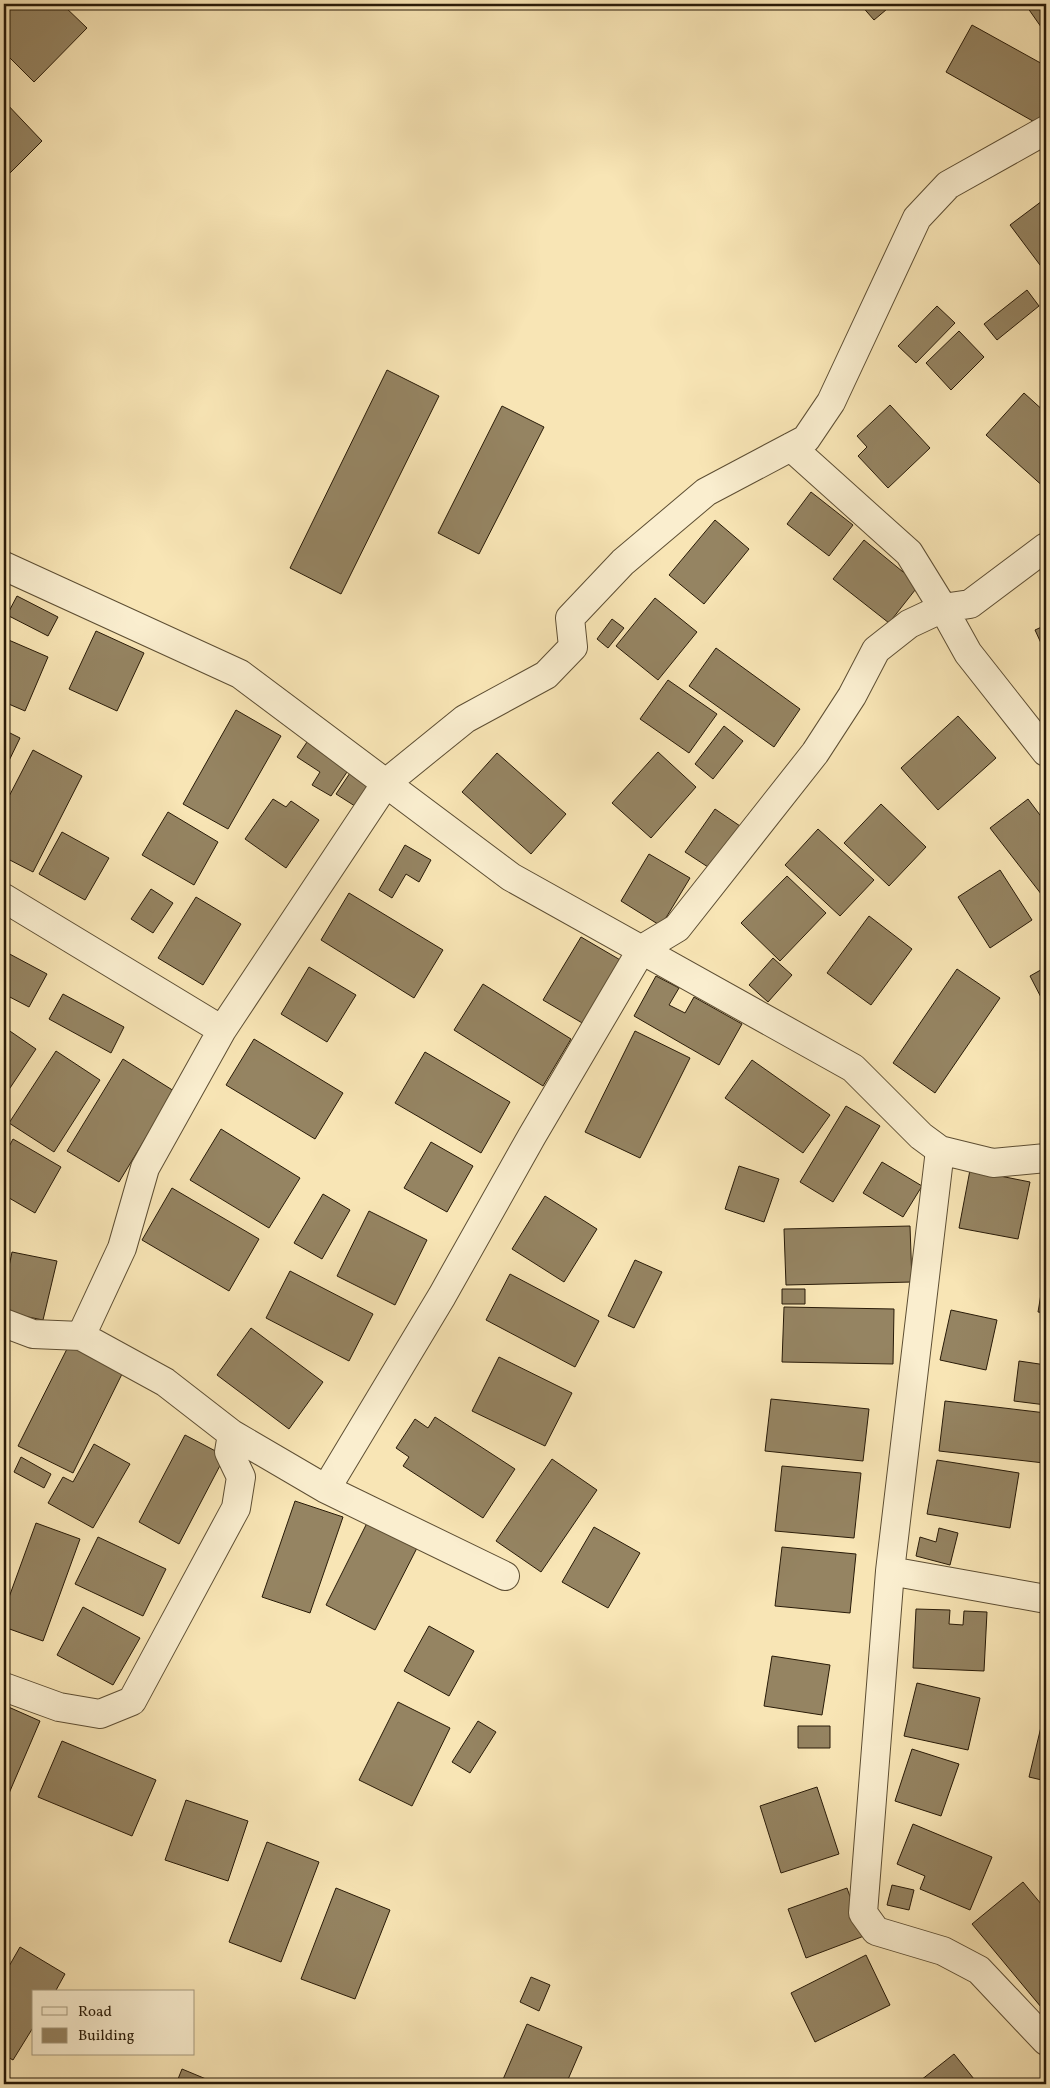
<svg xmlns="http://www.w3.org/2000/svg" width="1050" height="2088" viewBox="0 0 1050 2088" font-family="Vollkorn,serif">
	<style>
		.building { fill: #958462; stroke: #291b08 }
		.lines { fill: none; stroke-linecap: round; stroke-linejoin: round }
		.minor-casing { stroke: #5d4e33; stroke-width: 30 }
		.minor { stroke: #faeecf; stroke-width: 28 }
	</style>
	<rect width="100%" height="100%" fill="#f8e5b5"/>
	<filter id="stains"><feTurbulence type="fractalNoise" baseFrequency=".004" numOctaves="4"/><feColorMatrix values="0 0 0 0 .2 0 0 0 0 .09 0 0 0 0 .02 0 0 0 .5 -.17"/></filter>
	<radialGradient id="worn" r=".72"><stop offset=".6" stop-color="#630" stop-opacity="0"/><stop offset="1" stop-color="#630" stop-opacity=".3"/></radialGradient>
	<path class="building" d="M4,4H62L87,28L34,82L4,52Z
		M860,4H893L874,20Z
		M1025,4H1046V34Z
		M972,25L1046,66V109L1038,124L946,72Z
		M4,101L42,141L4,179Z
		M1046,198V273L1010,225Z
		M1027,290L1039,306L997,340L984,324Z
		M937,306L955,323L916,363L898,346Z
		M959,331L984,357L951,390L926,363Z
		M387,370L439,396L341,594L290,568Z
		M1024,393L1046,413V489L986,435Z
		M890,405L930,448L888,488L858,456L867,447L857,436Z
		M502,406L544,427L479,554L438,533Z
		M811,492L853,525L829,556L787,524Z
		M715,520L749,549L704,604L669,575Z
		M864,540L919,585L889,623L833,579Z
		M17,596L58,617L48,636L7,615Z
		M655,598L697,632L658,680L616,646Z
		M612,619L624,628L608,648L597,639Z
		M1046,625V654L1035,630Z
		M96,631L144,653L117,711L69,689Z
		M4,638L48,657L25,711L4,702Z
		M716,648L800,709L774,747L689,686Z
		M668,680L717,714L689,753L640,719Z
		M236,710L281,736L228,829L183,804Z
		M958,716L996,758L938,810L901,768Z
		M724,726L743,741L713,779L695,764Z
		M4,730L20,738L4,771Z
		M307,742L349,769L331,796L312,785L320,772L297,757Z
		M33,750L82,776L33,872L4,857V806Z
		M658,752L696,787L651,838L612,803Z
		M497,753L566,814L531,854L462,792Z
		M352,770L374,784L358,808L336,794Z
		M273,799L286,807L291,801L319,820L286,868L245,839Z
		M1028,799L1046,823V898L1045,899L990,828Z
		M881,804L926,847L889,886L844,843Z
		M715,809L740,826L711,869L685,852Z
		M168,812L218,842L194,885L142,855Z
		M818,829L874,880L840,916L785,865Z
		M62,832L109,858L85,900L39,874Z
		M405,845L431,860L419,882L406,874L392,898L379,890Z
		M649,854L690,878L661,926L621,901Z
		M1000,870L1032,920L990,948L958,897Z
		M787,876L826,913L780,961L741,923Z
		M151,889L173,903L153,933L131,919Z
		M349,893L443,950L414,998L321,940Z
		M196,897L241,924L203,985L158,958Z
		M869,916L912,949L871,1005L827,973Z
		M581,937L622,961L584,1024L543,1000Z
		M4,951L47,974L29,1007L4,994Z
		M773,958L792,975L768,1002L749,985Z
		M309,967L356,995L327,1042L281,1014Z
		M1046,967V1007L1030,976Z
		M957,969L1000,998L935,1093L893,1063Z
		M656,976L679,988L669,1005L685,1013L694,997L742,1024L719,1065L634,1016Z
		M483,984L571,1039L543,1086L454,1030Z
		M63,994L124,1027L111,1053L49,1019Z
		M4,1027L36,1049L4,1097Z
		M635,1031L690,1058L640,1158L585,1132Z
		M254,1039L343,1093L315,1139L226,1085Z
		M56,1051L100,1080L54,1152L9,1123Z
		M425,1052L510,1102L481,1153L395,1103Z
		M123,1059L174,1091L119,1182L67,1151Z
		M752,1060L830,1115L803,1153L725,1098Z
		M846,1106L880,1126L833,1202L800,1182Z
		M221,1129L300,1178L269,1228L190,1180Z
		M13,1139L61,1167L35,1213L4,1195V1156Z
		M431,1142L473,1166L447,1212L404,1188Z
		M882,1162L922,1186L903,1217L863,1193Z
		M739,1166L779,1179L764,1222L725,1209Z
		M970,1170L1030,1182L1018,1239L959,1228Z
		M172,1188L259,1239L229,1291L142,1240Z
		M323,1194L350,1210L322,1259L294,1243Z
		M545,1196L597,1229L564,1282L512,1249Z
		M369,1211L427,1240L395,1305L337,1276Z
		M910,1226L912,1282L786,1285L784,1229Z
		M4,1235L9,1236L4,1255Z
		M12,1252L57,1261L43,1320L4,1312V1291Z
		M635,1260L662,1272L634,1328L608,1316Z
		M290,1271L373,1314L349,1361L266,1318Z
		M510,1274L599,1321L575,1367L486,1320Z
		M1044,1276H1046V1313L1038,1312Z
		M782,1289H805V1304H782Z
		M784,1307L894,1309L893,1364L782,1362Z
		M951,1310L997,1320L986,1370L940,1360Z
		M251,1328L323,1382L289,1429L217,1375Z
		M71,1341L125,1368L73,1473L18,1446Z
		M499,1357L572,1393L545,1446L472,1411Z
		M1019,1361L1046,1365V1405L1014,1401Z
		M771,1399L869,1409L863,1461L765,1451Z
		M945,1401L1046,1413V1444L1044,1463L939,1451Z
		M435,1417L515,1469L483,1518L403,1466L409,1457L396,1448L415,1419L428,1428Z
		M185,1435L225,1456L179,1544L139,1522Z
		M94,1444L130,1464L93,1528L48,1503L63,1477L73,1482Z
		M21,1457L51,1474L44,1488L14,1472Z
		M552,1459L597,1490L541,1572L496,1541Z
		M937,1460L1019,1473L1010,1528L927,1514Z
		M782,1466L861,1473L854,1538L775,1531Z
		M295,1501L343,1517L310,1613L262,1597Z
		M36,1523L80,1539L43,1641L4,1627V1611Z
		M367,1523L417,1548L375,1630L326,1605Z
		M594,1527L640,1553L608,1608L562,1582Z
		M939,1528L958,1533L950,1565L916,1556L920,1537L936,1542Z
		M98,1537L166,1569L143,1616L75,1584Z
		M782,1547L856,1554L850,1613L775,1606Z
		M83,1607L140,1638L113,1685L57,1655Z
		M916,1609L950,1610L949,1624L963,1625L964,1611L987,1612L984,1671L913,1668Z
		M429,1626L474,1651L449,1696L404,1671Z
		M772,1656L830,1665L822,1715L764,1706Z
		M917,1683L980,1698L968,1750L904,1736Z
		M398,1702L450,1728L412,1806L359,1780Z
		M4,1705L40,1721L4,1805Z
		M1046,1706V1781L1029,1777Z
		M478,1721L496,1732L470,1773L452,1762Z
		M798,1726H830V1748H798Z
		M62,1741L156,1780L132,1836L38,1797Z
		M912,1749L959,1764L941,1816L895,1801Z
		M817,1787L839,1854L781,1873L760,1806Z
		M186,1800L248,1821L228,1881L165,1860Z
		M913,1824L992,1857L970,1910L920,1889L925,1876L897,1864Z
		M267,1842L319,1862L281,1962L229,1942Z
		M1023,1882L1046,1910V2013L972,1924Z
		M892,1885L914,1890L909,1910L887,1905Z
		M336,1888L390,1910L355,1999L301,1979Z
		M847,1888L864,1936L806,1958L788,1909Z
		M20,1947L65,1974L55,1992H34V2026L13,2060L4,2055V1975Z
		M866,1955L890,2005L815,2042L791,1993Z
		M531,1977L550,1985L539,2011L520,2002Z
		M527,2024L582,2047L566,2084H501Z
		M954,2054L978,2084H916Z
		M182,2069L218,2084H176Z"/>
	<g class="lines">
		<defs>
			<path id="minor" d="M791,447L909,553L943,608L968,653L1046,752
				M4,566L240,674L511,877L853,1068L921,1136L940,1150L993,1163L1046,1158
				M4,898L222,1030
				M940,1150L890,1571L863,1913L876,1931L943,1951L979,1970L1046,2041
				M4,1323L33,1334L81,1336L165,1382L232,1434L326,1489L505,1576
				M81,1336L122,1248L145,1168L222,1030L386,783L465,719L546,675L573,647L570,618L623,562L706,492L806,439L831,402L917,218L948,185L1046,130
				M326,1489L442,1296L532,1136L642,949L677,928L815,753L852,696L876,650L909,624L943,608L970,604L1046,547
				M890,1571L1046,1599
				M4,1687L59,1707L100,1714L132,1701L236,1508L241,1477L229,1452L232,1434"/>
		</defs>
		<use href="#minor" class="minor-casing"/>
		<use href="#minor" class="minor"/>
	</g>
	<rect width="1050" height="2088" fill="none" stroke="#f8e5b5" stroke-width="20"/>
	<rect x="5" y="5" width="1040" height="2078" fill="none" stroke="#291b08" stroke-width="2.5"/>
	<rect x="10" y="10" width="1030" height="2068" fill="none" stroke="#291b08"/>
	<rect x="32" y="1990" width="162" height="65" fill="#faeecf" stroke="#a69a7f"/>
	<rect x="42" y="2007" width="25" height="8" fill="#faeecf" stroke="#a69a7f"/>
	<text x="78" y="2016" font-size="15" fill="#291b08">Road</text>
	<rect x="42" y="2028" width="25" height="15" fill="#958462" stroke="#a69a7f"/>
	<text x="78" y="2040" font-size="15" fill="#291b08">Building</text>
	<rect width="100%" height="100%" filter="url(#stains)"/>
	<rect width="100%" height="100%" fill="url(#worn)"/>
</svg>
